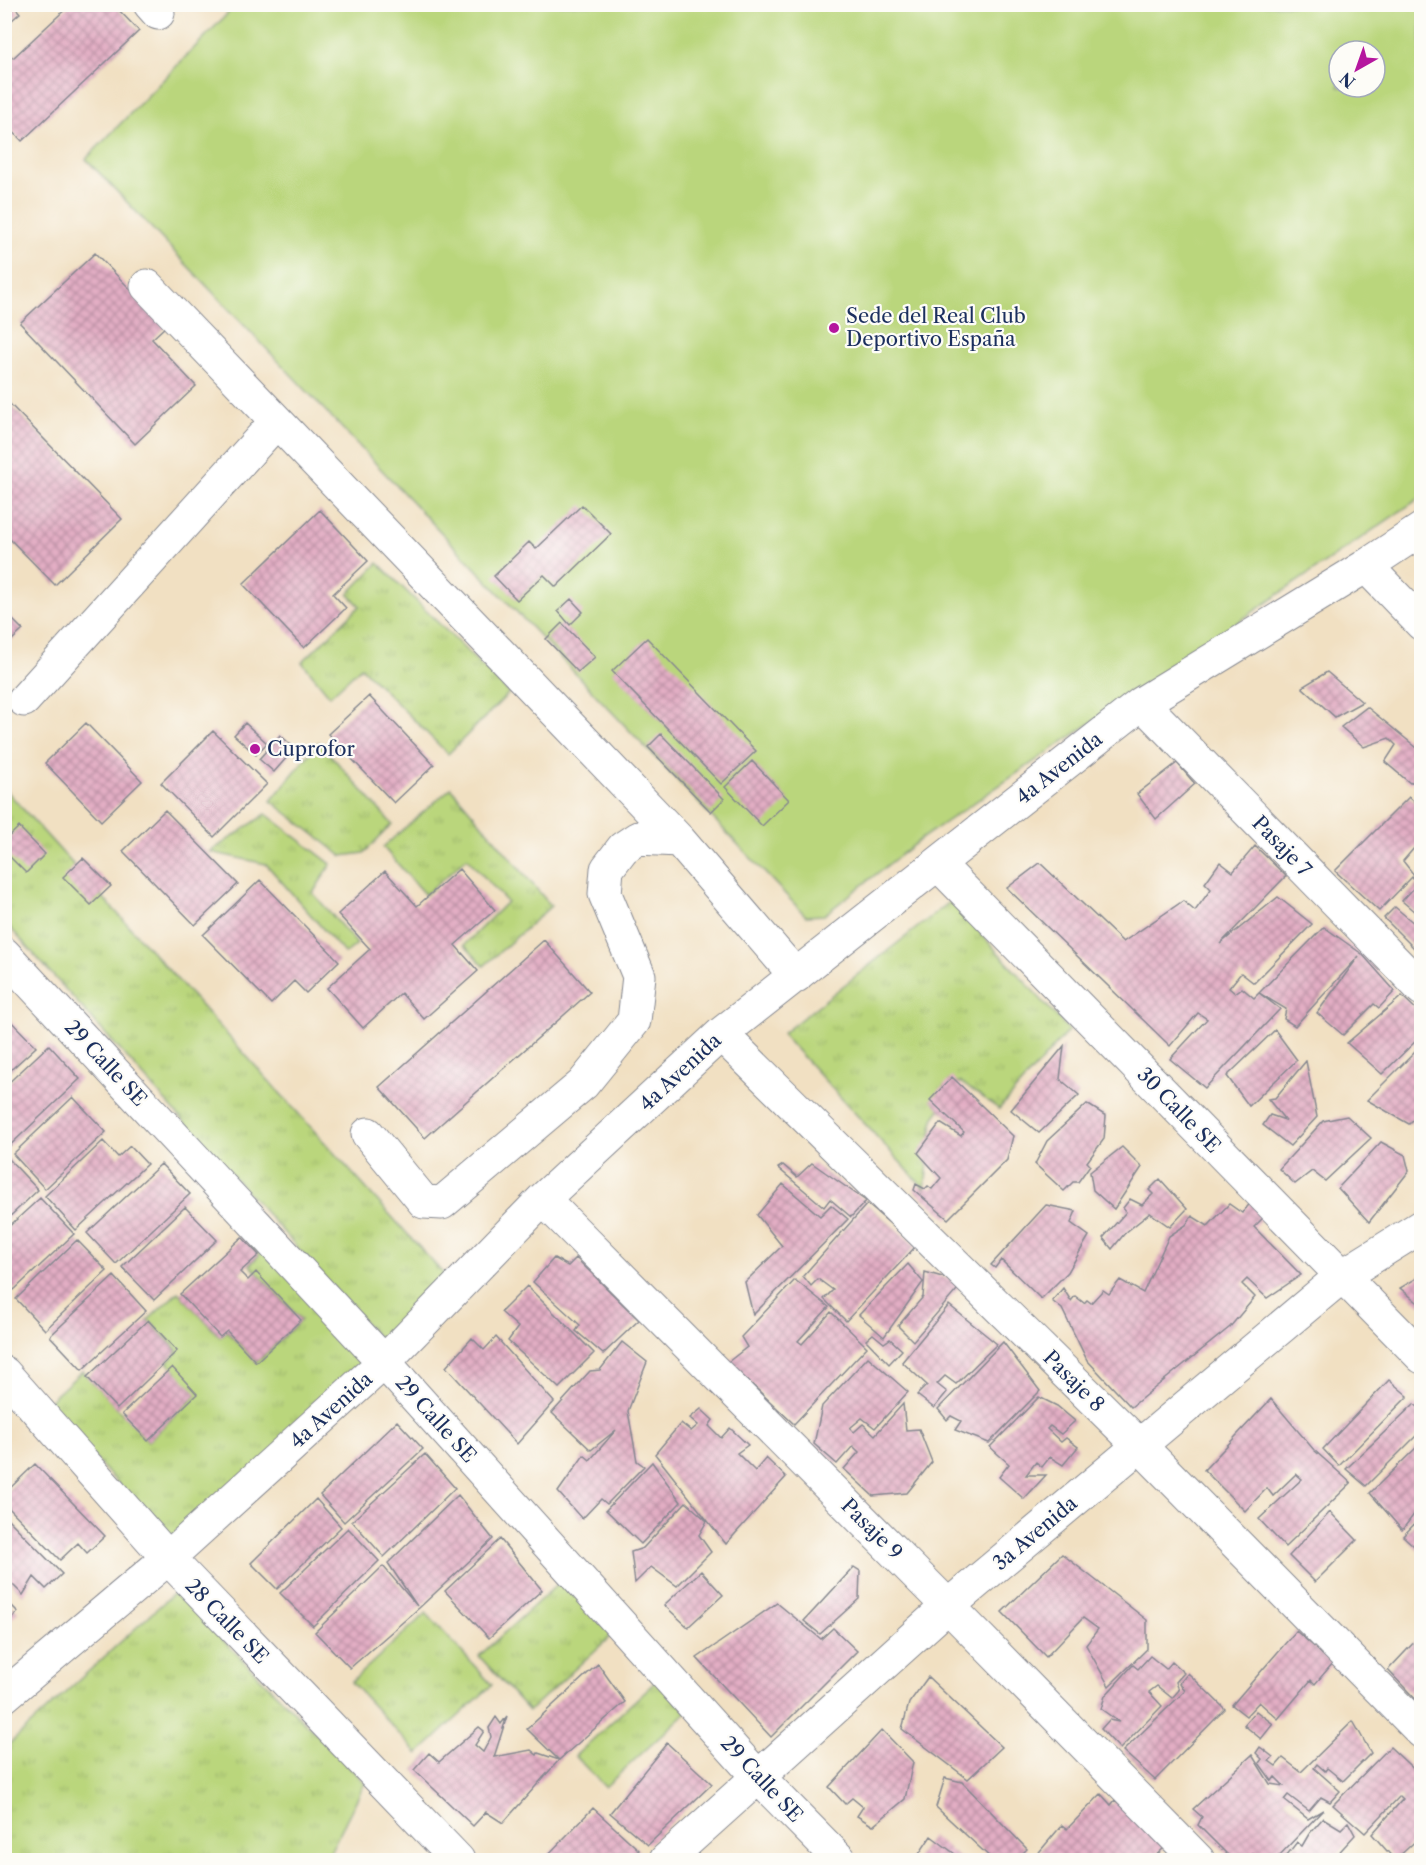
<svg xmlns="http://www.w3.org/2000/svg" width="1426" height="1865" viewBox="0 0 1426 1865" font-family="'Libre Caslon Text',serif">
	<style>
		.grass { fill: url(#grass-tufts); stroke: #6a826d; stroke-width: 1.5 }
		.garden { fill: #bad67c; stroke: #6a826d; stroke-width: 1.5; fill-rule: evenodd }
		.building { fill: url(#building-cross-hatch) }
		.lines { fill: none; stroke-linecap: round; stroke-linejoin: round }
		.minor-casing { stroke: #868890; stroke-width: 35 }
		.minor { stroke: #fff; stroke-width: 33 }
		.poi-dot { fill: #b5179e; stroke: #fdfcf7; stroke-width: 2 }
		.labels { text-anchor: middle; dominant-baseline: central; stroke-width: 4.5; stroke-linejoin: round; paint-order: stroke }
		.poi-label { font-size: 20px; fill: #1b2f5e; stroke: #fdfcf7; text-anchor: start }
		.street-label { font-size: 20px; fill: #1b2f5e; stroke: #fdfcf7 }
	</style>
	<defs>
		<pattern id="grass-tufts" width="24" height="20" patternUnits="userSpaceOnUse" patternTransform="scale(1.5)"><rect width="24" height="20" fill="#bad67c"/><path d="M3 7l-1-3M5 7V3M7 7l1-3M15 17l-1-3M17 17v-4M19 17l1-3" fill="none" stroke="#9fb86e"/></pattern>
		<pattern id="building-cross-hatch" width="8" height="8" patternUnits="userSpaceOnUse" patternTransform="scale(1.5)"><rect width="8" height="8" fill="#e3aec4"/><path d="M0 0l8 8M0 8l8-8" fill="none" stroke="#b78ea2"/></pattern>
	</defs>
	<rect width="100%" height="100%" fill="#fdfcf7"/>
	<filter id="ink" filterUnits="userSpaceOnUse"><feTurbulence type="fractalNoise" baseFrequency=".0167" numOctaves="2"/><feDisplacementMap in="SourceGraphic" scale="12" xChannelSelector="R" yChannelSelector="G"/><feConvolveMatrix kernelMatrix="1 2 1 2 8 2 1 2 1" color-interpolation-filters="sRGB"/></filter>
	<filter id="wash" filterUnits="userSpaceOnUse"><feTurbulence type="fractalNoise" baseFrequency=".008" numOctaves="4" result="noise"/><feDisplacementMap in="SourceGraphic" scale="24" xChannelSelector="R" yChannelSelector="G"/><feGaussianBlur stdDeviation="1.35" result="paint"/><feColorMatrix in="noise" values="0 0 0 0 0 0 0 0 0 0 0 0 0 0 0 0 0 1.4 0 .05"/><feComposite in="paint" operator="in"/></filter>
	<g filter="url(#wash)">
		<rect width="100%" height="100%" fill="#f1e0c2"/>
		<path class="grass" d="M378,563L509,693L448,754L361,667L330,696L302,662L360,606L348,594Z
			M319,742L392,824L364,853L342,856L271,801Z
			M4,788L459,1291L391,1352L5,922Z
			M451,788L551,906L484,966L464,945L507,902L467,858L425,895L383,847Z
			M266,814L331,864L313,893L357,944L345,954L266,864L210,852Z
			M951,901L1069,1030L999,1109L960,1082L933,1119L925,1189L782,1034Z
			M258,1214L390,1354L178,1548L45,1405L82,1371L148,1441L197,1395L167,1362L178,1351L148,1320L178,1292L220,1337L227,1331L257,1362L301,1320L250,1265L259,1255L239,1233Z
			M562,1580L612,1635L529,1711L479,1656Z
			M175,1592L365,1783L326,1860H5V1748Z
			M426,1613L492,1685L418,1754L351,1682Z
			M657,1680L687,1712L605,1787L575,1756Z"/>
		<path class="garden" d="M236,5H1421V497L921,839L824,915L806,916L86,159ZM1339,51H1375V87H1339Z"/>
		<g id="blocks">
			<path class="building" d="M4,4H12L20,13L4,27Z
				M70,5H114L139,31L22,141L4,122V48L13,58Z
				M95,253L166,326L152,339L196,386L135,444L20,323Z
				M4,398L122,519L55,585L4,533Z
				M582,505L611,534L556,587L544,575L517,600L494,576L529,542L536,549Z
				M320,510L368,561L333,594L346,608L304,648L243,584Z
				M571,599L583,612L570,625L558,611Z
				M4,611L23,630L4,647Z
				M562,623L595,657L578,672L546,639Z
				M647,638L756,751L721,784L612,671Z
				M1327,672L1362,702L1335,717L1302,687Z
				M369,696L434,765L394,803L328,734Z
				M1367,707L1422,752V776L1410,783L1385,762L1396,745L1389,738L1364,747L1341,727Z
				M86,723L142,781L101,821L45,763Z
				M245,723L267,743L256,755L234,735Z
				M213,731L267,784L214,837L161,783Z
				M661,734L724,799L711,812L648,747Z
				M280,735L295,748L274,772L259,759Z
				M752,761L789,800L762,826L725,787Z
				M1177,763L1195,784L1156,819L1137,794Z
				M1409,797L1422,809V850L1415,847L1403,861L1414,875L1379,911L1335,871Z
				M165,810L238,884L195,925L123,851Z
				M19,827L45,854L26,873L4,851V841Z
				M1255,846L1286,876L1220,944L1278,897L1312,924L1254,983L1241,973L1229,988L1235,993L1242,988L1254,998L1259,993L1280,1009L1205,1088L1170,1059L1207,1019L1198,1013L1170,1046L1007,888L1040,863L1123,942L1183,901L1195,911L1211,889L1205,883L1220,862L1233,872Z
				M83,858L111,886L91,905L63,877Z
				M459,869L495,910L455,945L478,971L424,1019L401,993L363,1028L327,988L370,949L338,914L385,871L417,906Z
				M1422,879V918L1402,901Z
				M260,880L339,961L306,993L294,981L271,1004L203,935Z
				M1395,907L1422,930V942L1415,949L1384,918Z
				M1324,927L1362,954L1395,991L1379,1008L1374,1004L1343,1035L1317,1013L1359,956L1295,1026L1284,1019L1286,1009L1259,993Z
				M544,940L590,992L425,1138L379,1087Z
				M1402,996L1422,1015V1035L1382,1074L1347,1043Z
				M4,1014L36,1047L4,1076Z
				M1275,1030L1297,1060L1249,1106L1227,1076Z
				M49,1045L80,1079L4,1151V1087Z
				M1422,1045V1110L1409,1124L1367,1100Z
				M1064,1046L1060,1079L1079,1095L1039,1133L1011,1110Z
				M1306,1061L1317,1117L1290,1146L1263,1125L1270,1115L1285,1120L1268,1099L1275,1098Z
				M952,1077L1013,1136L1007,1160L948,1219L914,1190L916,1184L925,1189L928,1186L932,1189L941,1178L918,1153L940,1123L961,1136L964,1132L930,1100Z
				M73,1097L106,1132L45,1189L13,1154Z
				M1087,1104L1106,1116L1104,1139L1087,1162L1090,1165L1078,1182H1073L1064,1191L1035,1164L1047,1141Z
				M1347,1116L1371,1138L1325,1181L1312,1171L1295,1184L1279,1169L1323,1121Z
				M103,1141L118,1157L130,1146L147,1164L76,1230L45,1196Z
				M1381,1142L1405,1155L1409,1171L1369,1222L1338,1188Z
				M1122,1147L1142,1167L1114,1209L1093,1190L1090,1172Z
				M8,1158L38,1190L4,1222V1161Z
				M812,1163L866,1201L851,1217L830,1199L824,1207L778,1168L783,1165L797,1177Z
				M161,1164L190,1194L116,1264L87,1233Z
				M1160,1179L1187,1209L1170,1227L1150,1213L1125,1233L1112,1249L1103,1238L1126,1212L1123,1208L1130,1199L1142,1205L1153,1194L1149,1190Z
				M783,1184L820,1216L831,1205L848,1219L753,1315L745,1282L782,1246L757,1215Z
				M40,1198L74,1234L14,1290L4,1280V1231Z
				M1253,1200L1265,1216L1254,1227L1301,1275L1267,1298L1247,1279L1242,1284L1255,1297L1230,1327L1131,1407L1087,1360L1062,1309L1052,1301L1063,1288L1071,1301L1075,1296L1084,1303L1087,1300L1091,1303L1103,1290L1109,1294L1120,1280L1143,1293L1169,1236L1186,1225L1192,1216L1208,1226L1229,1204L1242,1213Z
				M867,1204L916,1246L846,1321L824,1299L833,1290L818,1279L811,1286L803,1276Z
				M1046,1205L1076,1211L1071,1223L1089,1236L1068,1272L1041,1299L1001,1260L995,1268L991,1265Z
				M185,1207L217,1240L154,1300L122,1267Z
				M242,1237L259,1255L240,1272L248,1280L256,1272L301,1320L256,1362L227,1331L220,1337L180,1294Z
				M77,1240L107,1271L45,1330L16,1299Z
				M554,1258L568,1266L576,1258L639,1320L603,1354L576,1331L580,1325L533,1282Z
				M908,1264L923,1282L884,1337L859,1315Z
				M925,1272L963,1283L913,1341L898,1326L923,1297Z
				M1422,1275V1306L1400,1288Z
				M114,1276L146,1311L82,1370L50,1336Z
				M795,1280L829,1307L798,1341L802,1344L831,1312L867,1347L794,1424L728,1362L747,1347L741,1337Z
				M527,1286L594,1353L559,1388L508,1341L518,1327L501,1312Z
				M949,1305L997,1344L956,1384L945,1376L937,1384L947,1392L934,1408L917,1395L927,1385L902,1362Z
				M148,1320L177,1351L117,1409L87,1377Z
				M873,1334L884,1343L890,1339L902,1350L889,1364L866,1340Z
				M496,1337L554,1402L517,1444L446,1367L472,1338L484,1350Z
				M622,1342L647,1362L628,1411L637,1461L644,1466L607,1504L601,1499L582,1519L558,1492L584,1455L590,1460L616,1430L591,1450L552,1413L590,1371L600,1370Z
				M1003,1342L1040,1391L989,1443L955,1430L961,1421L951,1416L947,1420L938,1409Z
				M868,1357L908,1392L875,1428L862,1418L850,1428L854,1432L863,1424L875,1435L903,1404L906,1430L919,1429L932,1462L907,1493L873,1496L844,1469L859,1452L853,1446L837,1464L814,1444L822,1406Z
				M172,1367L197,1394L148,1441L122,1414Z
				M1389,1380L1408,1396L1339,1466L1323,1449Z
				M1039,1397L1057,1406L1075,1421L1061,1434L1050,1426L1047,1429L1061,1442L1066,1438L1078,1447L1063,1465L1050,1457L1042,1467L1036,1462L1026,1475H1046L1024,1499L999,1477L1009,1464L990,1447Z
				M1271,1399L1314,1450L1351,1483L1285,1547L1259,1519L1302,1479L1296,1474L1273,1496L1267,1488L1245,1511L1204,1470Z
				M1414,1404L1422,1410V1430L1366,1486L1346,1469Z
				M701,1409L713,1420L709,1426L721,1438L730,1428L748,1445L737,1453L755,1471L766,1458L786,1477L726,1544L655,1454L681,1423L691,1431L698,1425L690,1418Z
				M397,1421L423,1449L344,1522L320,1495Z
				M1422,1442V1467L1420,1466L1416,1473L1422,1478V1504L1402,1530L1370,1493Z
				M425,1454L455,1488L384,1557L352,1521Z
				M652,1462L681,1502L641,1544L606,1510Z
				M35,1464L105,1536L87,1553L78,1543L60,1560L4,1503V1494Z
				M458,1495L493,1539L419,1608L350,1668L315,1632L383,1566L417,1606L388,1563Z
				M316,1499L341,1527L277,1589L251,1563Z
				M686,1502L707,1521L699,1535L711,1552L677,1586L651,1567L635,1583L631,1552L643,1548Z
				M1330,1512L1357,1540L1315,1582L1289,1556Z
				M4,1515L62,1574L46,1589L34,1577L23,1595L4,1576Z
				M1422,1516V1553L1403,1536Z
				M348,1528L379,1561L313,1626L280,1593Z
				M500,1539L542,1590L489,1638L445,1591Z
				M1062,1554L1147,1620V1649L1109,1686L1086,1645L1098,1629L1083,1618L1046,1657L1002,1612Z
				M854,1567L860,1571L859,1599L820,1634L804,1621Z
				M701,1571L723,1595L688,1627L664,1605Z
				M4,1598L18,1612L4,1626Z
				M777,1603L821,1639L833,1628L857,1651L771,1737L697,1658Z
				M1296,1631L1333,1663L1315,1684L1311,1680L1278,1719L1259,1702L1246,1716L1232,1705Z
				M1422,1634V1706L1388,1670Z
				M1150,1656L1166,1669L1172,1662L1184,1673L1176,1682L1179,1690L1172,1698L1157,1686L1149,1692L1162,1706L1120,1749L1101,1729L1109,1720L1119,1722L1101,1709L1105,1696L1133,1665L1138,1669Z
				M598,1664L625,1702L559,1760L503,1823L486,1812L473,1826L414,1770L429,1753L439,1762L479,1727L484,1731L475,1745L483,1752L491,1737L489,1728L496,1717L501,1724L507,1716L494,1757L531,1750L537,1755L538,1753L559,1760L527,1729Z
				M1188,1673L1225,1709L1155,1780L1123,1751L1185,1691L1180,1683Z
				M928,1677L1002,1747L968,1779L902,1729L909,1703Z
				M1256,1711L1273,1724L1261,1739L1244,1725Z
				M1353,1721L1371,1753L1343,1781L1327,1768L1325,1771L1317,1764L1314,1768L1340,1791L1330,1802L1321,1797L1309,1811L1288,1795L1284,1800L1308,1819L1323,1810L1275,1860H1262L1253,1854L1247,1860H1233L1198,1825L1202,1817L1193,1809L1252,1755L1270,1784L1284,1786L1275,1777L1272,1781L1259,1763L1262,1759L1256,1753L1260,1747L1273,1757L1269,1761L1276,1766L1283,1758L1301,1772Z
				M882,1730L913,1762L905,1799L873,1826L857,1816L863,1807L852,1798L845,1804L829,1787Z
				M667,1743L712,1784L648,1845L610,1813Z
				M1390,1747L1422,1777V1835L1395,1860L1372,1834L1403,1799L1400,1796L1365,1833L1333,1805Z
				M945,1778L962,1782L1027,1849L1016,1860H993L936,1807Z
				M1101,1794L1111,1805L1115,1800L1165,1847L1151,1860H1038L1035,1857L1062,1825L1067,1829Z
				M593,1808L639,1850L628,1860H543Z
				M1323,1818L1341,1829L1348,1822L1355,1835L1332,1860H1283L1297,1842L1302,1846L1309,1834Z
				M931,1836L963,1860H917V1857Z
				M1422,1845V1860H1408Z"/>
		</g>
	</g>
	<g filter="url(#ink)">
		<use href="#blocks" fill-opacity="0" stroke="#868890" stroke-width="1.5"/>
		<g class="lines">
			<defs>
				<path id="minor" d="M150,4L158,13
					M147,286L679,840
					M1366,566L1422,624
					M24,700L276,422
					M1142,703L1422,989
					M938,864L1422,1357
					M4,954L384,1362L759,1778L840,1860
					M721,1034L1140,1446L1422,1732
					M368,1134L424,1202L442,1203L583,1084L634,1021L639,976L605,894L607,869L623,848L638,838L679,840L796,976
					M543,1199L948,1606L1198,1860
					M4,1373L168,1558L458,1860
					M4,1696L168,1558L384,1362L543,1199L721,1034L1142,703L1366,566L1422,529
					M666,1860L948,1606L1342,1276L1422,1226"/>
			</defs>
			<use href="#minor" class="minor-casing"/>
			<use href="#minor" class="minor"/>
		</g>
	</g>
	<g class="poi-dot">
		<circle cx="834" cy="328" r="6"/>
		<circle cx="255" cy="749" r="6"/>
	</g>
	<g class="labels">
		<g class="poi-label">
			<text x="846" y="316">Sede del Real Club<tspan x="846" dy="23">Deportivo España</tspan></text>
			<text x="267" y="749">Cuprofor</text>
		</g>
		<g class="street-label">
			<text transform="translate(1059 768) rotate(-38)">4a Avenida</text>
			<text transform="translate(1282 846) rotate(46)">Pasaje 7</text>
			<text transform="translate(106 1063) rotate(47)">29 Calle SE</text>
			<text transform="translate(680 1072) rotate(-43)">4a Avenida</text>
			<text transform="translate(1179 1110) rotate(46)">30 Calle SE</text>
			<text transform="translate(1074 1381) rotate(45)">Pasaje 8</text>
			<text transform="translate(331 1410) rotate(-42)">4a Avenida</text>
			<text transform="translate(436 1419) rotate(48)">29 Calle SE</text>
			<text transform="translate(872 1529) rotate(45)">Pasaje 9</text>
			<text transform="translate(1035 1533) rotate(-40)">3a Avenida</text>
			<text transform="translate(227 1621) rotate(46)">28 Calle SE</text>
			<text transform="translate(762 1779) rotate(47)">29 Calle SE</text>
		</g>
	</g>
	<rect width="1426" height="1865" fill="none" stroke="#fdfcf7" stroke-width="24"/>
	<g transform="translate(1357 69) rotate(220)"><circle r="28" fill="#fdfcf7" stroke="#a3aaba" stroke-width="1.5"/>
	<path d="M0-4.5L10 22L0 15L-10 22Z" fill="#b5179e"/>
	<text y="-9" font-size="16" font-weight="bold" text-anchor="middle" fill="#1b2f5e">N</text>
	</g>
</svg>
